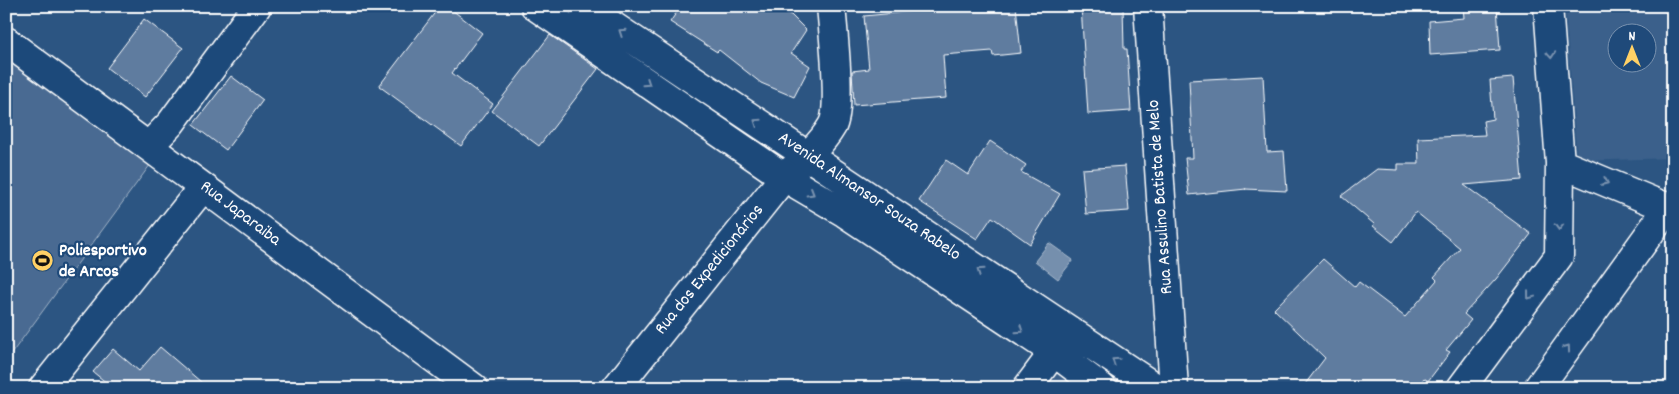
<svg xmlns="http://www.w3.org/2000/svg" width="1679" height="394" viewBox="0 0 1679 394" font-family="Dekko,sans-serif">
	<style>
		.built { fill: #3b618b; fill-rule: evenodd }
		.green { fill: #486b92; stroke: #a4b5c8 }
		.water { fill: #748fad; stroke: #acbcce }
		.building { fill: #5e7c9f; stroke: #fff }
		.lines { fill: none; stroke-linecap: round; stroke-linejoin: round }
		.street-casing { stroke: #fff; stroke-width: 31 }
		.secondary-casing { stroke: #fff; stroke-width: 31 }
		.street { stroke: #1f4a7a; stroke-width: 28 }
		.secondary { stroke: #1f4a7a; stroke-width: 28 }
		.oneway { stroke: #7992af }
		.labels { text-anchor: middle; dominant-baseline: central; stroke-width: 4.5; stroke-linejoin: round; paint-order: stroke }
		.street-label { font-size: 18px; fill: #fff; stroke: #1f4a7a }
		.poi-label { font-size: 18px; font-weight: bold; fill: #fff; stroke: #1f4a7a; text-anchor: start }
	</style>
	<rect width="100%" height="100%" fill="#2c5582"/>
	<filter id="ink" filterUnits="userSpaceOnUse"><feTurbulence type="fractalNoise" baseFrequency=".02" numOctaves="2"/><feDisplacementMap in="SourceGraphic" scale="10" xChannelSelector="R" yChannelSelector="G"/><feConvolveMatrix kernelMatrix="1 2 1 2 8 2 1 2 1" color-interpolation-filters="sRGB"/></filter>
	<g filter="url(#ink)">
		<path class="built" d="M1565,6H1673V158L1577,161ZM1616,32H1646V62H1616Z
			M1062,363L1095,388H1042Z"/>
		<path class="green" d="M6,55L153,161L6,361Z"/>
		<path class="water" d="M1049,243L1073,260L1058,279L1035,261Z"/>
		<path class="building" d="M440,6H447L482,33L452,73L493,104L461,146L379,86Z
			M681,6H774L791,15L806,30L791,53L810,66L794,97L761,83L719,50L717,52L670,22Z
			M968,6H1016L1021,53L993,56L992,51L943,55L946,98L854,105L852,71L869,69L864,16Z
			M1081,6H1123L1124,49H1127L1131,111L1088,114Z
			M1463,6H1497L1500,50L1430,55L1429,21L1464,18Z
			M144,19L183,48L145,97L107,68Z
			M550,35L598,69L539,146L492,111Z
			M231,76L263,100L226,150L193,125Z
			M1263,76L1267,152L1284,151L1287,191L1245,189H1246L1189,195L1185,158H1193L1189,80Z
			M1513,78L1522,180L1464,185L1531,234L1496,279L1464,314L1471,320L1446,350L1450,352L1428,381L1424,378L1416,388H1302L1325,358L1274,309L1323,259L1355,287L1359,282L1405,317L1437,280L1434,277L1460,248L1416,212L1393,242L1373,226L1374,224L1341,196L1377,169L1398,170V164H1419L1418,138L1485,135L1483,121L1493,119L1490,80Z
			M990,141L1026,165L1021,172L1060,194L1030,244L992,217L977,239L919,201L946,160L968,175Z
			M1125,166L1129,211L1086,214L1082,169Z
			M160,347L208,388H113L93,372L113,349L139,371Z"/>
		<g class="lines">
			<defs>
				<path id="street" d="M1148,6L1174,388
					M6,41L474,388
					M149,146L171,123L257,6
					M43,388L203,187
					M616,388L784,177C800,163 821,145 832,126C842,109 833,29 831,6
					M1027,388L1068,333"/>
				<path id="secondary" d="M535,6L784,177L845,213L1054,352L1102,388
					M583,6L1156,388
					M1560,163L1673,210
					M1461,388L1559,256L1560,163L1548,6
					M1538,388L1668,208L1673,205"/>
			</defs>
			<use href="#street" class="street-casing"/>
			<use href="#secondary" class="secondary-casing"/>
			<use href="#street" class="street"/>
			<use href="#secondary" class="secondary"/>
		</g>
		<defs><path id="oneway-chevron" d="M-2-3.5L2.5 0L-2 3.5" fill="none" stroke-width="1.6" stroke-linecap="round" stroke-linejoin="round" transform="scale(1.25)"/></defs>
		<g class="oneway">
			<use href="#oneway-chevron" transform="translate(622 32) rotate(-146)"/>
			<use href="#oneway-chevron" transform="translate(1551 55) rotate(86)"/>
			<use href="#oneway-chevron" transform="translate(647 83) rotate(34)"/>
			<use href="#oneway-chevron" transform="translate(757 122) rotate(-146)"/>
			<use href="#oneway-chevron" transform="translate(1605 182) rotate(23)"/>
			<use href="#oneway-chevron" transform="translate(811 193) rotate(31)"/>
			<use href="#oneway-chevron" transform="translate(1559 227) rotate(91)"/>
			<use href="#oneway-chevron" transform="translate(980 271) rotate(-146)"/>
			<use href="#oneway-chevron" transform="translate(1530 296) rotate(127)"/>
			<use href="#oneway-chevron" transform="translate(1020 330) rotate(34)"/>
			<use href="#oneway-chevron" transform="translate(1567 348) rotate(-54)"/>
			<use href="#oneway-chevron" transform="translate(1115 361) rotate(-146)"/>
		</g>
	</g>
	<defs>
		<symbol id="stadium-disc" viewBox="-11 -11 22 22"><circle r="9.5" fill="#ffd166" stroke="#1f4a7a"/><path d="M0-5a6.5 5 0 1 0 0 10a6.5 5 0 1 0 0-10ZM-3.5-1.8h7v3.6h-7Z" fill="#111"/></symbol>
	</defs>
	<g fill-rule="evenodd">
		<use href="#stadium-disc" x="30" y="248" width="25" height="25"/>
	</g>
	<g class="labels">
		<g class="street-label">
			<text transform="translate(869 197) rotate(34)">Avenida Almansor Souza Rabelo</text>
			<text transform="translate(1161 197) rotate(-94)">Rua Assulino Batista de Melo</text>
			<text transform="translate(240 214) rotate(37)">Rua Japaraiba</text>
			<text transform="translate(710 270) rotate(-51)">Rua dos Expedicionários</text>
		</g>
		<g class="poi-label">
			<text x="59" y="251">Poliesportivo<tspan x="59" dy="21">de Arcos</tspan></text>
		</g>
	</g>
	<rect width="1679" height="394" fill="none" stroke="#1f4a7a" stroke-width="25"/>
	<rect x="12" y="12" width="1654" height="369" fill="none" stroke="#fff" stroke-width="2" filter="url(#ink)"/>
	<g transform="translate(1632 48)"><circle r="24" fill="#1f4a7a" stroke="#7992af"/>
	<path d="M0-4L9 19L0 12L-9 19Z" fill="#ffd166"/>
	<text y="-8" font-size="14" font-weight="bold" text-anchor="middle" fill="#ffffff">N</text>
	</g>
</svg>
